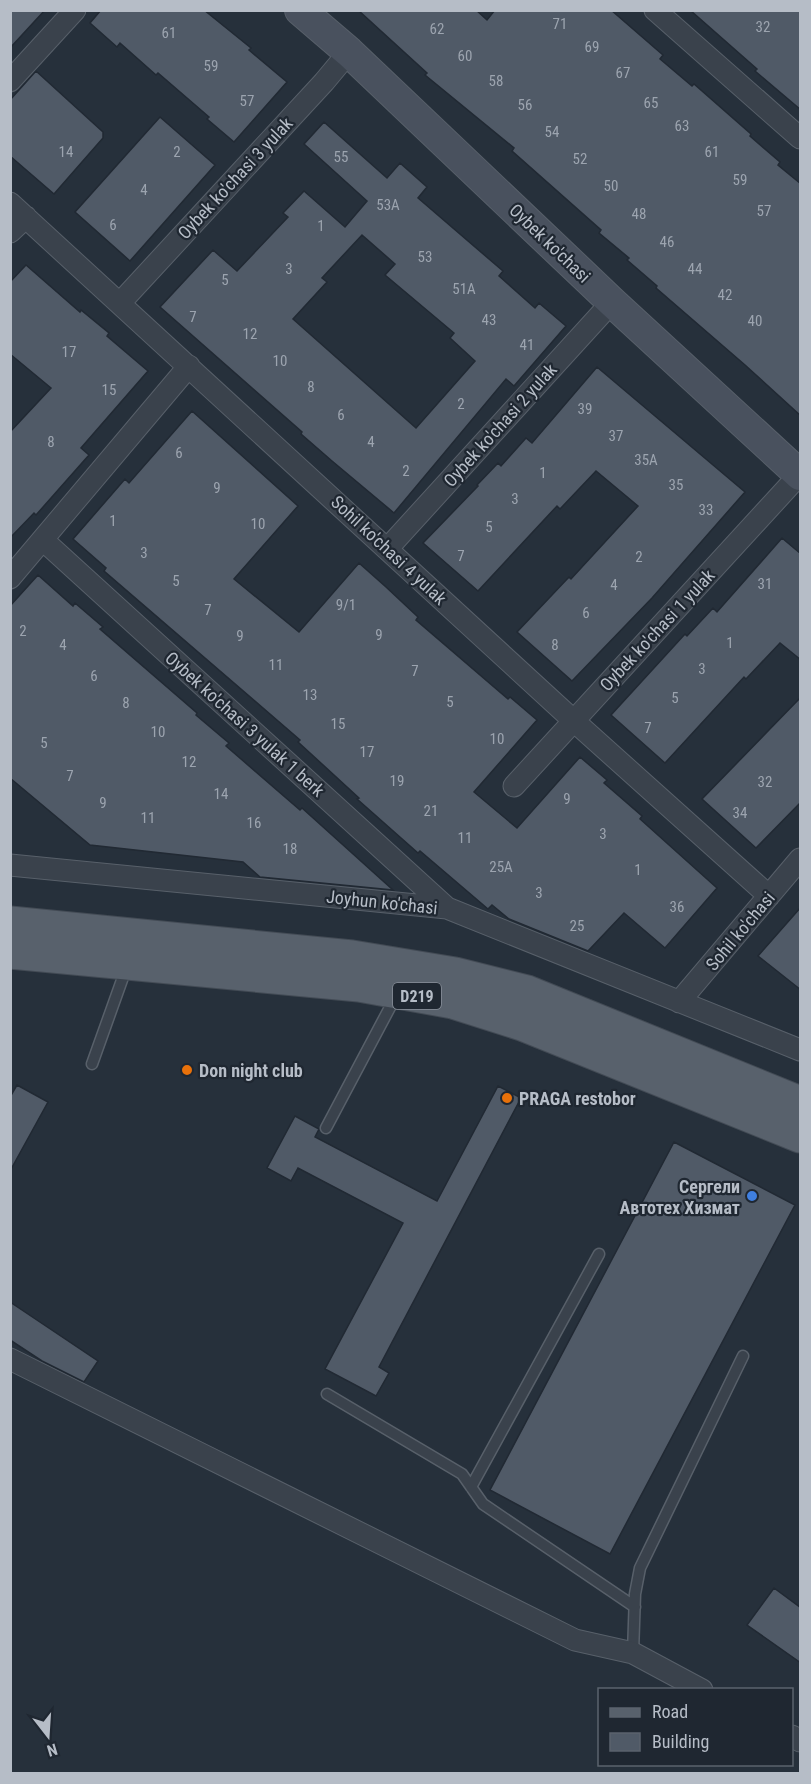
<svg xmlns="http://www.w3.org/2000/svg" width="811" height="1784" viewBox="0 0 811 1784" font-family="'Roboto Condensed',sans-serif">
	<style>
		.building { fill: #505a67; stroke: #212933; stroke-width: 1.5; fill-rule: evenodd }
		.lines { fill: none; stroke-linecap: round; stroke-linejoin: round }
		.lane-casing { stroke: #58606a; stroke-width: 13 }
		.street-casing { stroke: #58606a; stroke-width: 23 }
		.secondary-casing { stroke: #58606a; stroke-width: 32 }
		.primary-casing { stroke: #434b55; stroke-width: 35 }
		.lane { stroke: #3a424c; stroke-width: 10 }
		.street { stroke: #3a424c; stroke-width: 21 }
		.secondary { stroke: #49515e; stroke-width: 30 }
		.primary { stroke: #58616c; stroke-width: 33 }
		.food-dot { fill: #e8710a; stroke: #1f2731; stroke-width: 2 }
		.shop-dot { fill: #3f7fe0; stroke: #1f2731; stroke-width: 2 }
		.labels { text-anchor: middle; dominant-baseline: central; stroke-width: 4.5; stroke-linejoin: round; paint-order: stroke }
		.number-label { font-size: 15px; fill: #9ca4af }
		.shield { fill: #1f2731; stroke: #89909a; stroke-width: 1.5 }
		.shield-label { font-size: 16px; font-weight: bold; fill: #b6bdc7 }
		.street-label { font-size: 18px; fill: #b6bdc7; stroke: #1f2731 }
		.poi-label { font-size: 18px; font-weight: bold; fill: #b6bdc7; stroke: #1f2731; text-anchor: start }
	</style>
	<rect width="100%" height="100%" fill="#26303b"/>
	<path class="building" d="M10,10H45L10,48Z
		M101,10H204L251,48L249,50L287,82L234,142L207,119L209,117L158,73L156,75L120,43L117,47L90,23Z
		M358,10H476L487,20L495,10H611L663,55L660,59L692,86L694,84L751,134L750,136L780,162L778,165L801,184V416L745,365L656,288L657,286L627,260L629,258L599,233L601,230L512,151L514,148L425,75L427,73Z
		M690,10H801V110L755,71L757,69Z
		M36,71L103,132V138L54,194L10,156V100Z
		M160,117L215,165L130,261L75,212Z
		M324,122L387,178L400,163L427,187L418,198L503,271L499,276L535,308L539,303L566,326L514,386L506,379L394,513L332,461L301,434L302,432L160,307L213,250L237,271L288,217L283,213L304,191L345,227L367,201L304,144ZM362,235L395,264L385,275L454,333L450,338L475,361L416,428L293,319L327,282L322,278Z
		M26,265L80,312L81,310L109,333L107,336L148,371L81,448L89,455L36,515L34,513L10,538V432L51,388L10,354V282Z
		M597,367L745,492L652,598L572,681L517,632L569,577L571,579L638,506L596,471L560,509L557,506L478,591L423,543L478,486L477,485L498,463L501,466L526,438L532,443Z
		M192,411L298,506L234,579L299,632L359,563L386,587L418,617L416,620L508,699L510,697L537,720L474,792L517,828L580,757L607,780L604,783L642,816L640,819L717,888L665,948L624,913L588,951L509,919L492,905L488,909L420,851L418,853L357,799L359,798L298,742L300,740L104,571L106,568L73,539L125,479L129,483Z
		M782,538L801,554V660L780,643L746,679L744,677L665,763L611,715L685,634L687,636L713,608L717,612Z
		M38,575L73,606L75,603L103,627L100,629L197,713L196,715L229,743L226,746L300,810L302,808L393,890L260,877L243,862L90,845L10,778V606Z
		M801,697V802L756,848L702,799Z
		M801,907V990L758,956Z
		M17,1085L48,1102L10,1171V1097Z
		M498,1086L521,1098L379,1367L389,1373L376,1396L325,1369L403,1223L298,1168L291,1181L267,1168L295,1116L319,1129L315,1137L437,1201Z
		M674,1142L795,1205L610,1554L490,1490Z
		M10,1302L98,1361L84,1382L42,1361L10,1340Z
		M774,1588L801,1608V1663L747,1625Z"/>
	<g class="lines">
		<defs>
			<path id="lane" d="M92,1064L127,966
				M326,1128L396,996
				M327,1394L462,1474L483,1504L635,1607
				M471,1487L599,1254
				M633,1653L635,1594L640,1568L743,1356"/>
			<path id="street" d="M655,10L800,138
				M10,81L75,10
				M10,203L574,721L769,896
				M10,232L26,217
				M120,303L324,82L349,52
				M43,540L447,908
				M388,548L612,302
				M10,578L189,366
				M514,786L800,474
				M10,865L447,908L800,1050
				M679,1002L800,859
				M10,1359L575,1640L633,1653L702,1690
				M792,1736L800,1741"/>
			<path id="secondary" d="M300,10L349,52L612,302L800,475"/>
			<path id="primary" d="M10,923L352,957L455,974L527,992L800,1103
				M10,952L359,985L453,1002L522,1024L800,1136"/>
		</defs>
		<use href="#lane" class="lane-casing"/>
		<use href="#street" class="street-casing"/>
		<use href="#secondary" class="secondary-casing"/>
		<use href="#primary" class="primary-casing"/>
		<use href="#lane" class="lane"/>
		<use href="#street" class="street"/>
		<use href="#secondary" class="secondary"/>
		<use href="#primary" class="primary"/>
	</g>
	<g class="food-dot">
		<circle cx="187" cy="1070" r="6"/>
		<circle cx="507" cy="1098" r="6"/>
	</g>
	<circle class="shop-dot" cx="752" cy="1196" r="6"/>
	<g class="labels">
		<g class="number-label">
			<text x="560" y="24">71</text>
			<text x="763" y="27">32</text>
			<text x="437" y="29">62</text>
			<text x="169" y="33">61</text>
			<text x="592" y="47">69</text>
			<text x="465" y="56">60</text>
			<text x="211" y="66">59</text>
			<text x="623" y="73">67</text>
			<text x="496" y="81">58</text>
			<text x="247" y="101">57</text>
			<text x="651" y="103">65</text>
			<text x="525" y="105">56</text>
			<text x="682" y="126">63</text>
			<text x="552" y="132">54</text>
			<text x="66" y="152">14</text>
			<text x="177" y="152">2</text>
			<text x="712" y="152">61</text>
			<text x="341" y="157">55</text>
			<text x="580" y="159">52</text>
			<text x="740" y="180">59</text>
			<text x="611" y="186">50</text>
			<text x="144" y="190">4</text>
			<text x="388" y="205">53A</text>
			<text x="764" y="211">57</text>
			<text x="639" y="214">48</text>
			<text x="113" y="225">6</text>
			<text x="321" y="226">1</text>
			<text x="667" y="242">46</text>
			<text x="425" y="257">53</text>
			<text x="289" y="269">3</text>
			<text x="695" y="269">44</text>
			<text x="225" y="280">5</text>
			<text x="464" y="289">51A</text>
			<text x="725" y="295">42</text>
			<text x="193" y="317">7</text>
			<text x="489" y="320">43</text>
			<text x="755" y="321">40</text>
			<text x="250" y="334">12</text>
			<text x="527" y="345">41</text>
			<text x="69" y="352">17</text>
			<text x="280" y="361">10</text>
			<text x="311" y="387">8</text>
			<text x="109" y="390">15</text>
			<text x="461" y="404">2</text>
			<text x="585" y="409">39</text>
			<text x="341" y="415">6</text>
			<text x="616" y="436">37</text>
			<text x="51" y="442">8</text>
			<text x="371" y="442">4</text>
			<text x="179" y="453">6</text>
			<text x="646" y="460">35A</text>
			<text x="406" y="471">2</text>
			<text x="543" y="473">1</text>
			<text x="676" y="485">35</text>
			<text x="217" y="488">9</text>
			<text x="515" y="499">3</text>
			<text x="706" y="510">33</text>
			<text x="113" y="521">1</text>
			<text x="258" y="524">10</text>
			<text x="489" y="527">5</text>
			<text x="144" y="553">3</text>
			<text x="461" y="556">7</text>
			<text x="639" y="557">2</text>
			<text x="176" y="581">5</text>
			<text x="765" y="584">31</text>
			<text x="614" y="585">4</text>
			<text x="346" y="605">9/1</text>
			<text x="208" y="610">7</text>
			<text x="586" y="613">6</text>
			<text x="23" y="631">2</text>
			<text x="379" y="635">9</text>
			<text x="240" y="636">9</text>
			<text x="730" y="643">1</text>
			<text x="63" y="645">4</text>
			<text x="555" y="645">8</text>
			<text x="276" y="665">11</text>
			<text x="702" y="669">3</text>
			<text x="415" y="671">7</text>
			<text x="94" y="676">6</text>
			<text x="310" y="695">13</text>
			<text x="675" y="698">5</text>
			<text x="450" y="702">5</text>
			<text x="126" y="703">8</text>
			<text x="338" y="724">15</text>
			<text x="648" y="728">7</text>
			<text x="158" y="732">10</text>
			<text x="497" y="739">10</text>
			<text x="44" y="743">5</text>
			<text x="367" y="752">17</text>
			<text x="189" y="762">12</text>
			<text x="70" y="776">7</text>
			<text x="397" y="781">19</text>
			<text x="765" y="782">32</text>
			<text x="221" y="794">14</text>
			<text x="567" y="799">9</text>
			<text x="103" y="803">9</text>
			<text x="431" y="811">21</text>
			<text x="740" y="813">34</text>
			<text x="148" y="818">11</text>
			<text x="254" y="823">16</text>
			<text x="603" y="834">3</text>
			<text x="465" y="838">11</text>
			<text x="290" y="849">18</text>
			<text x="501" y="867">25A</text>
			<text x="638" y="870">1</text>
			<text x="539" y="893">3</text>
			<text x="677" y="907">36</text>
			<text x="577" y="926">25</text>
		</g>
		<rect class="shield" x="393" y="983" width="48" height="26" rx="4.5"/>
		<g class="shield-label">
			<text x="417" y="996">D219</text>
		</g>
		<g class="street-label">
			<text transform="translate(235 178) rotate(-47)">Oybek ko'chasi 3 yulak</text>
			<text transform="translate(550 243) rotate(44)">Oybek ko'chasi</text>
			<text transform="translate(500 425) rotate(-48)">Oybek ko'chasi 2 yulak</text>
			<text transform="translate(389 550) rotate(43)">Sohil ko'chasi 4 yulak</text>
			<text transform="translate(657 630) rotate(-47)">Oybek ko'chasi 1 yulak</text>
			<text transform="translate(245 724) rotate(42)">Oybek ko'chasi 3 yulak 1 berk</text>
			<text transform="translate(382 902) rotate(6)">Joyhun ko'chasi</text>
			<text transform="translate(740 931) rotate(-50)">Sohil ko'chasi</text>
		</g>
		<g class="poi-label">
			<text x="199" y="1070">Don night club</text>
			<text x="519" y="1098">PRAGA restobor</text>
			<text x="740" y="1186" text-anchor="end">Сергели<tspan x="740" dy="21">Автотех Хизмат</tspan></text>
		</g>
	</g>
	<rect width="811" height="1784" fill="none" stroke="#b6bdc7" stroke-width="24"/>
	<rect x="598" y="1688" width="195" height="78" fill="#1f2731" stroke="#5b636d" stroke-width="1.5"/>
	<rect x="610" y="1708" width="30" height="9" fill="#58616c" stroke="#5b636d" stroke-width="1.5"/>
	<text x="652" y="1718" font-size="18" fill="#b6bdc7">Road</text>
	<rect x="610" y="1733" width="30" height="18" fill="#505a67" stroke="#5b636d" stroke-width="1.5"/>
	<text x="652" y="1748" font-size="18" fill="#b6bdc7">Building</text>
	<g transform="translate(48 1736) rotate(163)" stroke="#1f2731" stroke-width="4.5" paint-order="stroke">
	<path d="M0-4.5L10 22L0 15L-10 22Z" fill="#b6bdc7"/>
	<text y="-9" font-size="16" font-weight="bold" text-anchor="middle" fill="#b6bdc7">N</text>
	</g>
</svg>
